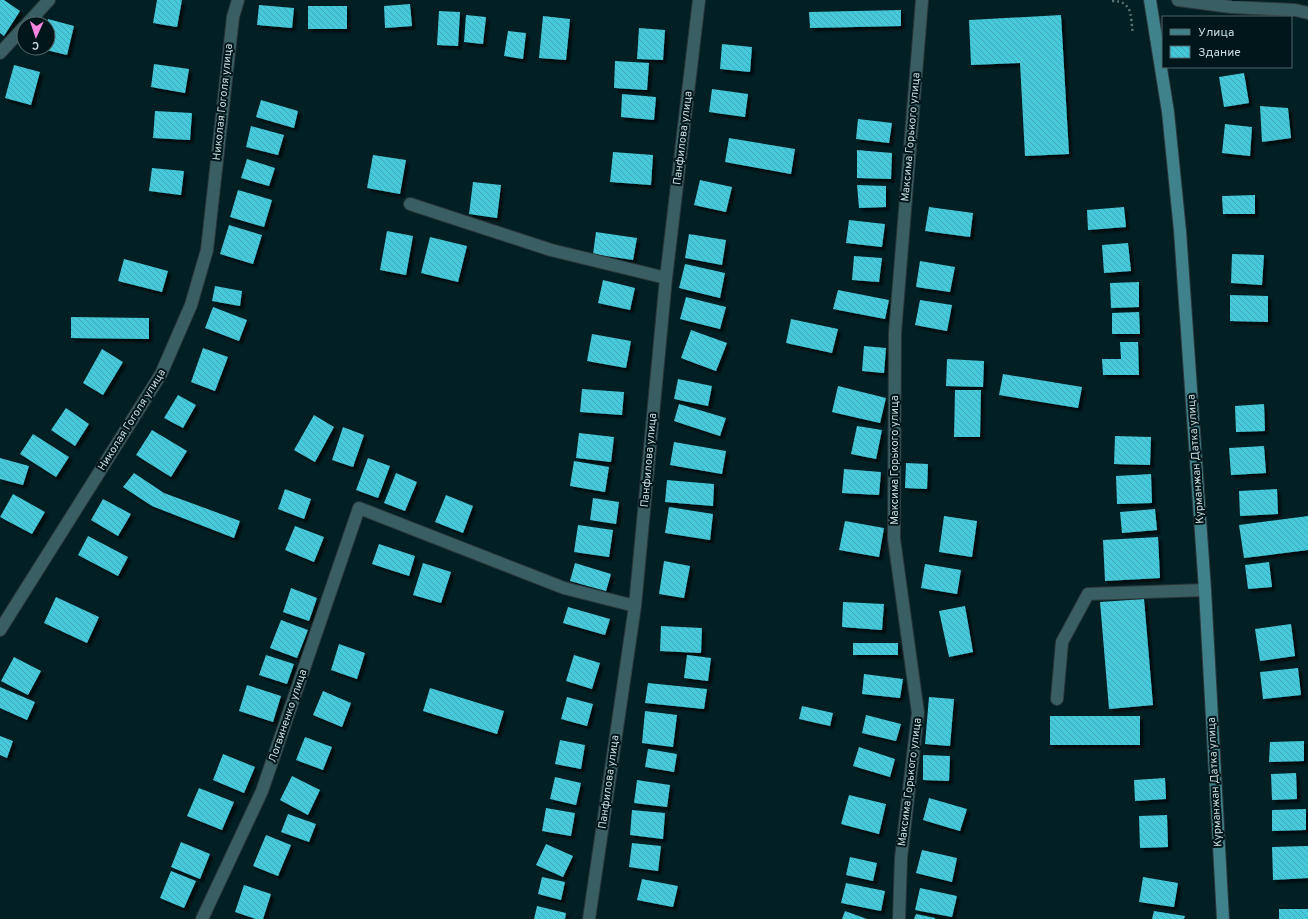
<svg xmlns="http://www.w3.org/2000/svg" width="1308" height="919" viewBox="0 0 1308 919" font-family="Overpass,sans-serif">
	<style>
		.building { fill: url(#building-back-hatch); filter: url(#shadow) }
		.lines { fill: none; stroke-linecap: round; stroke-linejoin: round }
		.minor-casing { stroke: #2c3639; stroke-width: 14 }
		.major-casing { stroke: #2c3639; stroke-width: 14 }
		.path { stroke: #5c7578; stroke-width: 2.5; stroke-dasharray: 2 3; stroke-linecap: butt }
		.minor { stroke: #395f64; stroke-width: 12 }
		.major { stroke: #3f828b; stroke-width: 12 }
		.labels { text-anchor: middle; dominant-baseline: central; stroke-width: 4; stroke-linejoin: round; paint-order: stroke }
		.street-label { font-size: 11px; fill: #c7dbde; stroke: #00161a }
	</style>
	<defs>
		<pattern id="building-back-hatch" width="6" height="6" patternUnits="userSpaceOnUse"><rect width="6" height="6" fill="#44c9db"/><path d="M-1 5l2 2M0 0l6 6M5-1l2 2" fill="none" stroke="#42a7b5"/></pattern>
		<filter id="shadow"><feDropShadow dx="3.5" dy="3.5" stdDeviation="1" flood-color="#0009"/></filter>
	</defs>
	<rect width="100%" height="100%" fill="#021f23"/>
	<path class="building" d="M0,0H4L20,11L4,36L0,33Z
		M157,0H182L177,27L153,23Z
		M410,4L412,26L385,28L384,6Z
		M259,5L294,8L292,28L257,25Z
		M308,6H347V29H308Z
		M901,10V26L810,28L809,12Z
		M439,11L460,12L458,46L437,45Z
		M466,15L486,17L483,44L464,42Z
		M1061,15L1069,154L1025,156L1020,63L971,65L969,20Z
		M543,16L570,19L566,60L539,58Z
		M48,19L74,26L67,55L42,49L48,48V24H47Z
		M639,28L665,30L663,60L637,59Z
		M508,31L526,33L523,59L504,56Z
		M722,44L752,47L750,72L720,69Z
		M615,61L649,63L647,90L614,88Z
		M154,64L189,69L185,93L151,87Z
		M14,65L40,72L31,105L5,98Z
		M1244,73L1249,103L1224,107L1219,77Z
		M712,89L748,94L745,117L709,112Z
		M622,94L656,97L654,120L621,117Z
		M261,100L298,111L294,128L256,117Z
		M1260,106L1288,108L1291,138L1262,142Z
		M155,111L192,113L190,140L153,138Z
		M858,119L892,123L889,143L856,139Z
		M1225,124L1252,127L1250,156L1222,153Z
		M251,126L284,135L278,155L246,147Z
		M729,138L795,149L791,174L725,162Z
		M857,150L892,153L891,179L857,178Z
		M613,152L653,155L651,185L610,182Z
		M373,155L406,160L400,194L367,188Z
		M247,159L275,168L269,186L241,178Z
		M152,168L184,171L181,195L149,191Z
		M700,180L732,187L726,212L694,205Z
		M473,182L501,185L497,218L469,214Z
		M857,185L886,186V207L859,208Z
		M238,190L272,200L264,227L230,217Z
		M1255,195V214H1223L1222,196Z
		M929,207L973,213L970,237L925,231Z
		M1124,207L1126,227L1088,230L1087,210Z
		M849,220L885,224L882,247L846,243Z
		M229,225L262,235L253,264L220,254Z
		M387,231L413,236L406,275L380,270Z
		M596,232L637,238L633,260L593,254Z
		M689,234L726,240L722,265L685,258Z
		M430,237L467,246L458,282L421,273Z
		M1128,243L1131,271L1104,273L1102,245Z
		M1232,254L1264,255L1262,285L1231,283Z
		M854,256L882,258L879,282L852,280Z
		M124,259L168,271L162,292L118,281Z
		M920,261L955,267L950,292L916,287Z
		M685,264L725,273L720,298L679,288Z
		M603,280L635,288L630,310L598,303Z
		M1139,282V307L1111,308L1110,283Z
		M215,286L242,291L240,306L212,301Z
		M838,290L889,300L885,319L833,309Z
		M1230,295L1268,296V322L1230,321Z
		M686,297L726,307L720,329L680,319Z
		M920,300L952,305L947,331L915,325Z
		M213,307L247,320L239,341L205,328Z
		M1139,312L1140,334H1112V313Z
		M71,317L149,318V339L71,338Z
		M791,319L838,329L832,353L786,343Z
		M691,330L727,343L716,371L681,358Z
		M592,334L631,341L626,368L587,361Z
		M1120,342H1138L1139,375H1103L1102,359H1121Z
		M864,346L886,348L884,373L862,371Z
		M203,348L228,357L215,391L191,382Z
		M102,349L123,362L103,395L83,383Z
		M947,359L984,361L983,387L946,386Z
		M1003,374L1082,387L1078,408L999,395Z
		M678,379L712,386L708,406L674,399Z
		M838,386L886,398L880,423L832,412Z
		M582,389L624,392L622,415L580,412Z
		M955,390H981L980,437H954Z
		M178,395L196,405L183,428L164,418Z
		M679,404L726,418L720,436L674,421Z
		M1264,404L1265,431L1236,432L1235,406Z
		M66,408L89,424L75,446L51,430Z
		M314,415L334,427L315,462L294,450Z
		M857,426L882,430L876,459L851,454Z
		M343,427L364,435L353,467L332,460Z
		M152,430L187,451L171,477L136,455Z
		M579,433L614,437L611,462L576,458Z
		M33,434L69,457L56,477L20,454Z
		M1115,436L1151,437L1150,465L1114,464Z
		M674,442L726,451L722,474L670,465Z
		M1264,446L1266,473L1231,475L1229,448Z
		M0,458L29,466L23,485L0,479Z
		M368,458L390,466L378,498L356,490Z
		M574,461L609,467L605,492L570,486Z
		M906,463L928,464L927,489L905,488Z
		M844,469L881,472L879,495L842,493Z
		M134,473L164,493L240,521L234,538L152,506L123,487Z
		M396,473L417,482L405,511L384,503Z
		M1151,474L1152,503L1117,504L1116,476Z
		M667,480L714,484L713,506L665,502Z
		M285,489L311,499L304,519L278,509Z
		M1277,489L1278,514L1240,516L1239,491Z
		M13,494L45,512L32,534L0,517Z
		M446,495L473,506L463,533L435,522Z
		M593,498L619,502L616,524L590,520Z
		M103,499L131,514L118,536L91,520Z
		M669,507L713,514L710,540L665,533Z
		M1155,509L1157,530L1122,533L1120,512Z
		M944,516L977,521L972,557L939,552Z
		M1308,516V550L1244,558L1239,525Z
		M845,521L884,528L879,557L839,550Z
		M578,525L613,530L609,557L574,552Z
		M295,526L324,537L314,562L285,550Z
		M88,536L128,557L118,576L78,555Z
		M1158,537L1160,578L1105,581L1103,540Z
		M379,544L415,556L409,576L372,564Z
		M664,561L690,566L684,598L659,594Z
		M1269,562L1272,587L1248,589L1245,565Z
		M423,563L451,572L441,603L413,595Z
		M575,563L611,574L606,591L570,581Z
		M925,564L961,570L957,594L921,588Z
		M291,588L317,598L309,621L283,612Z
		M56,597L99,617L87,643L44,623Z
		M1144,599L1153,705L1109,709L1100,602Z
		M843,602L884,604L882,630L842,627Z
		M965,606L973,652L949,657L939,611Z
		M568,607L610,619L605,635L563,623Z
		M281,620L308,630L297,658L270,648Z
		M1291,624L1295,656L1260,661L1255,629Z
		M661,626L702,628L701,653L660,651Z
		M853,643H898V655H853Z
		M339,644L365,653L357,679L331,670Z
		M266,655L294,664L287,684L259,675Z
		M574,655L600,663L592,689L566,681Z
		M687,655L711,658L708,681L684,678Z
		M14,657L41,671L28,695L1,681Z
		M1298,668L1301,695L1263,699L1260,672Z
		M864,674L903,679L900,698L862,694Z
		M648,683L707,689L704,709L645,703Z
		M247,685L281,696L273,722L239,711Z
		M0,687L35,702L27,720L0,708Z
		M430,688L504,711L497,734L423,711Z
		M323,691L351,703L342,727L313,715Z
		M567,697L593,704L587,726L561,719Z
		M929,697L954,699L950,746L925,744Z
		M802,706L833,713L830,726L799,719Z
		M645,711L677,715L673,747L642,743Z
		M866,715L901,724L896,741L862,733Z
		M1050,716H1140V745H1050Z
		M0,736L13,741L7,758L0,755Z
		M305,737L332,747L323,770L296,760Z
		M560,740L585,745L581,769L555,764Z
		M1304,741V761L1269,762L1270,742Z
		M859,747L895,759L890,777L853,766Z
		M648,749L677,754L674,772L645,767Z
		M223,754L255,767L244,793L213,780Z
		M923,755L950,756L949,781L923,780Z
		M1296,773L1297,799L1272,800L1271,774Z
		M292,776L320,790L308,815L280,800Z
		M555,777L581,783L576,805L550,799Z
		M1165,778L1166,799L1135,801L1134,780Z
		M637,780L670,785L667,807L634,803Z
		M199,788L234,802L222,830L187,816Z
		M849,795L886,804L879,834L841,824Z
		M929,798L967,809L960,831L923,820Z
		M546,808L575,813L571,836L542,831Z
		M1306,809V830L1272,831V810Z
		M632,810L665,813L663,839L630,835Z
		M288,814L316,824L309,842L281,832Z
		M1167,815L1168,847L1140,848L1139,816Z
		M266,835L291,845L278,876L253,866Z
		M181,842L210,854L200,879L171,867Z
		M632,843L661,846L658,871L629,867Z
		M546,844L573,856L563,877L536,865Z
		M1308,846V878L1273,880L1272,847Z
		M922,850L957,858L952,882L916,873Z
		M850,857L877,863L873,881L846,875Z
		M171,871L196,881L184,908L160,898Z
		M542,877L565,882L561,900L538,894Z
		M1143,877L1178,883L1174,907L1139,902Z
		M642,879L678,886L673,907L637,900Z
		M846,883L885,891L881,911L841,903Z
		M244,885L271,894L263,919H256L235,912Z
		M920,888L957,896L952,917L915,910Z
		M537,906L566,913L565,919H534Z
		M1279,909H1308V919H1279Z
		M845,911L867,919H842Z
		M1154,911L1185,916L1184,919H1152Z
		M916,914L935,918V919H914Z"/>
	<g class="lines">
		<defs>
			<path id="minor" d="M1178,0L1231,7L1295,10L1308,13
				M27,24L49,0
				M0,53L24,27
				M410,204L551,250L666,278
				M0,630L161,374L191,305L207,250L233,17L238,0
				M1057,699L1062,642L1088,594L1205,590
				M202,919L262,791L359,508L564,588L635,606
				M589,919L635,606L666,278L699,0
				M899,919L901,858L918,713L894,539L895,333L922,0"/>
			<path id="major" d="M1150,0L1168,112L1180,231L1205,590L1223,919"/>
		</defs>
		<use href="#minor" class="minor-casing"/>
		<use href="#major" class="major-casing"/>
		<path class="path" d="M1112,1C1134,1 1130,17 1133,34"/>
		<use href="#minor" class="minor"/>
		<use href="#major" class="major"/>
	</g>
	<g class="labels">
		<g class="street-label">
			<text transform="translate(223 102) rotate(-84)">Николая Гоголя улица</text>
			<text transform="translate(911 137) rotate(-85)">Максима Горького улица</text>
			<text transform="translate(683 138) rotate(-83)">Панфилова улица</text>
			<text transform="translate(132 420) rotate(-58)">Николая Гоголя улица</text>
			<text transform="translate(1196 459) rotate(-94)">Курманжан Датка улица</text>
			<text transform="translate(649 460) rotate(-85)">Панфилова улица</text>
			<text transform="translate(895 460) rotate(-90)">Максима Горького улица</text>
			<text transform="translate(288 716) rotate(-71)">Логвиненко улица</text>
			<text transform="translate(609 782) rotate(-82)">Панфилова улица</text>
			<text transform="translate(910 782) rotate(-83)">Максима Горького улица</text>
			<text transform="translate(1215 782) rotate(-93)">Курманжан Датка улица</text>
		</g>
	</g>
	<rect x="1162" y="16" width="130" height="52" fill="#00161a" stroke="#506568"/>
	<rect x="1170" y="29" width="20" height="6" fill="#3f828b" stroke="#506568"/>
	<text x="1198" y="36" font-size="12" fill="#c7dbde">Улица</text>
	<rect x="1170" y="46" width="20" height="12" fill="url(#building-back-hatch)" stroke="#506568"/>
	<text x="1198" y="56" font-size="12" fill="#c7dbde">Здание</text>
	<g transform="translate(36 36) rotate(183)"><circle r="19" fill="#00161a" stroke="#506568"/>
	<path d="M0-3L7 15L0 10L-7 15Z" fill="#fd86e3"/>
	<text y="-6" font-size="11" font-weight="bold" text-anchor="middle" fill="#c7dbde">С</text>
	</g>
</svg>
